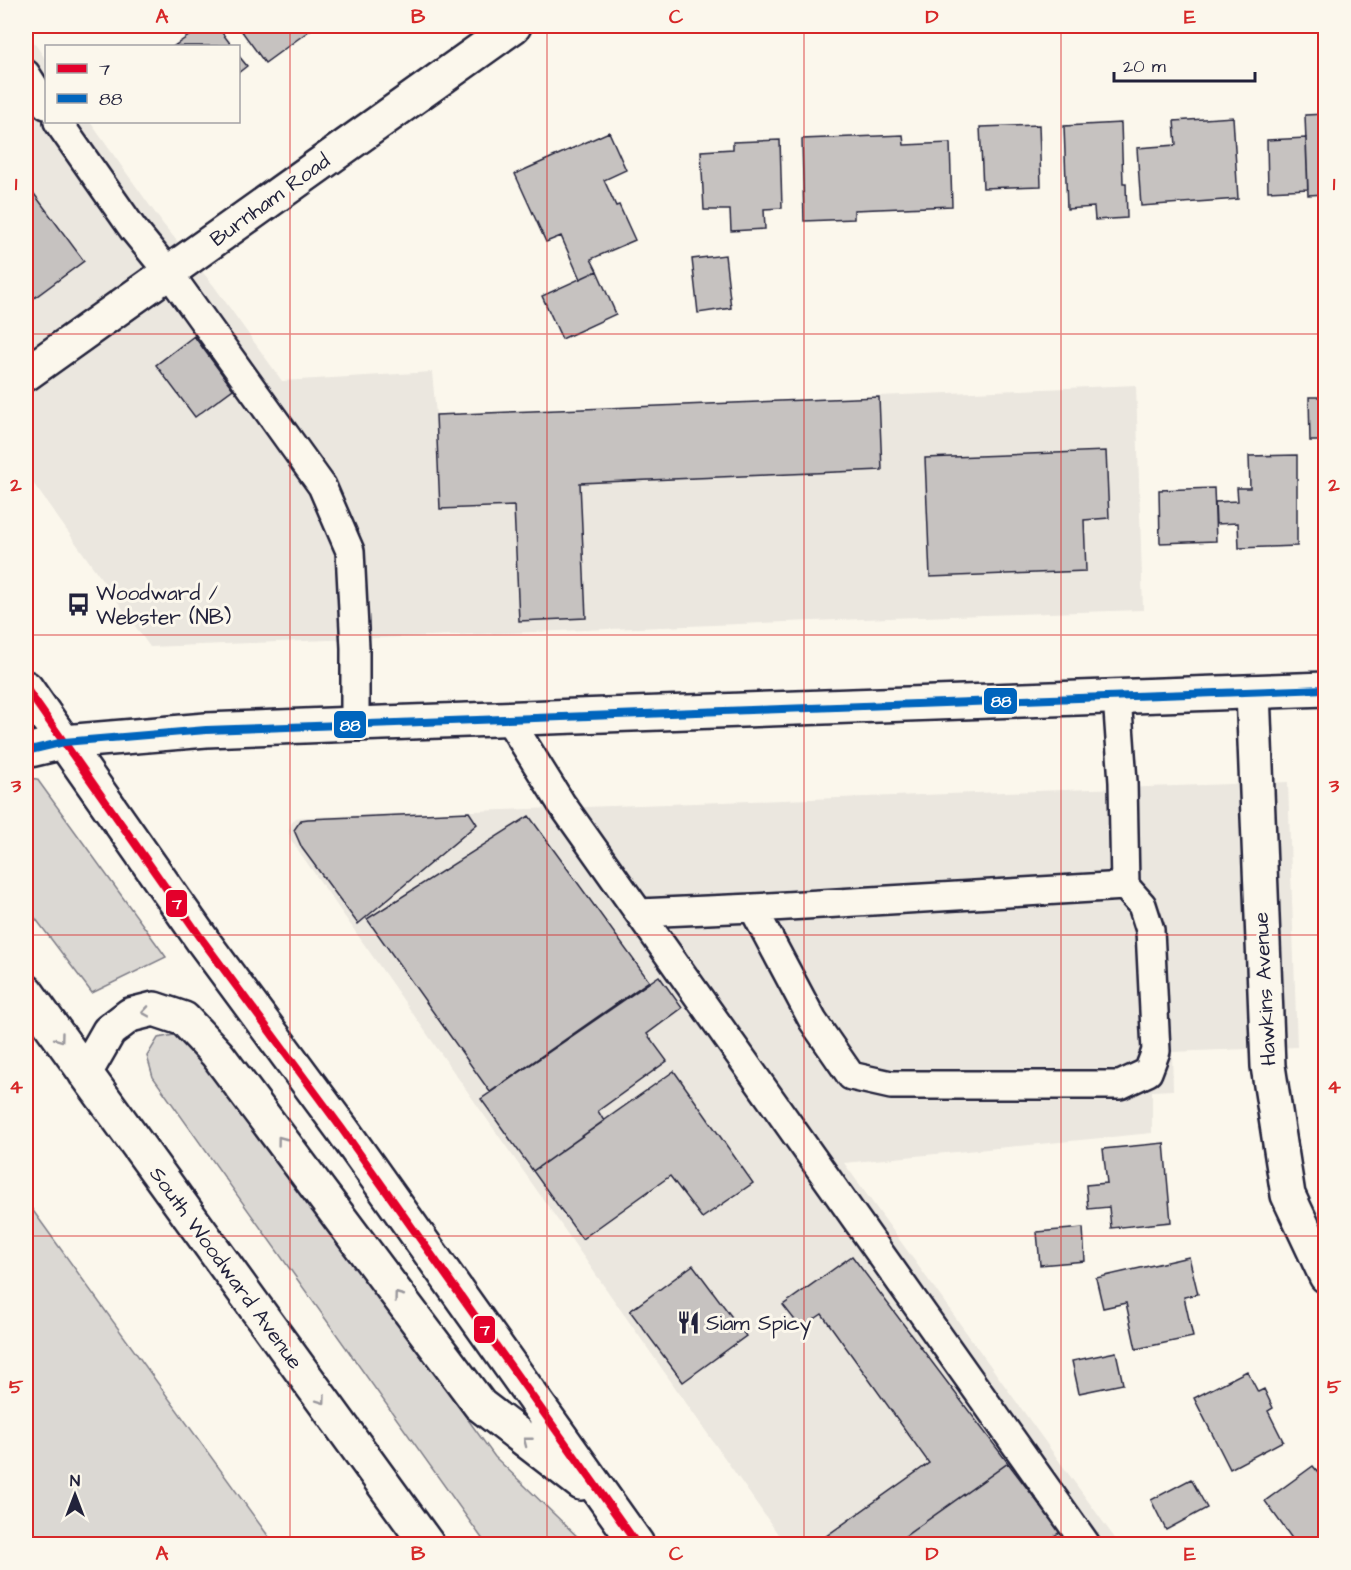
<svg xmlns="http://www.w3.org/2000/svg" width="1351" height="1570" viewBox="0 0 1351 1570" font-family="'Architects Daughter',sans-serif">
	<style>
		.built { fill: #ebe7df }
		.green { fill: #dbd8d3; stroke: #7e7d87; stroke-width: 1.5 }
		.building { fill: #c6c2c0; stroke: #22223b; stroke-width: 1.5 }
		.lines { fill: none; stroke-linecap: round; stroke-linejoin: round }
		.lane-casing { stroke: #22223b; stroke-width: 32 }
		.street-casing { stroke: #22223b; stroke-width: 38 }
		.secondary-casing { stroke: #22223b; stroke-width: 38 }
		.primary-casing { stroke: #22223b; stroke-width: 38 }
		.lane { stroke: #fbf7ec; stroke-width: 27 }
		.street { stroke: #fbf7ec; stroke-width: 33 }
		.secondary { stroke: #fbf7ec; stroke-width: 33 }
		.primary { stroke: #fbf7ec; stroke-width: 33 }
		.bus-1-casing { stroke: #fbf7ec; stroke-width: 12 }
		.bus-2-casing { stroke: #fbf7ec; stroke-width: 12 }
		.bus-1 { stroke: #e4002b; stroke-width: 8 }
		.bus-2 { stroke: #0065bd; stroke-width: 8 }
		.oneway { stroke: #99979c }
		.grid { fill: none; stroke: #d62828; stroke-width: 1.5; stroke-opacity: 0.55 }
		.labels { text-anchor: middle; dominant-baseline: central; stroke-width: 6; stroke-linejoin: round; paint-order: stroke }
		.street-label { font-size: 21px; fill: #22223b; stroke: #fbf7ec }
		.poi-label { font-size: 21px; fill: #22223b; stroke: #fbf7ec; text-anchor: start }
		.line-badge { stroke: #fbf7ec; stroke-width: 2 }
		.badge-label { font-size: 16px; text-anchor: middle; font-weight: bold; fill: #fff }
		.neatline { fill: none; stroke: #d62828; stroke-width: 2 }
		.grid-label { font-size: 20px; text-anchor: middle; font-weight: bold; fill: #d62828 }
	</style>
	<rect width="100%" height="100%" fill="#fbf7ec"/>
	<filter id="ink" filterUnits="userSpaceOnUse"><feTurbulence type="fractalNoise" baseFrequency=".0167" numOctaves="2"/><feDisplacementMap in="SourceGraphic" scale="12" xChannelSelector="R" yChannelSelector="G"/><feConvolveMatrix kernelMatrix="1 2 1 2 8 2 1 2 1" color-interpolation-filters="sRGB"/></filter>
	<g filter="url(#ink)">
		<path class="built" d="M26,31L46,60V122H90L163,224L214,286L282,381L432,372L436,415L1136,385L1143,610L889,618L150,647L26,473Z
			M1288,782L1297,1047L1172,1052L1173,1090L1152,1091V1133L844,1163L1119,1544H785L291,840L289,831L291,824L296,818L303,817Z"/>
		<path class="green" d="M26,778L37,779L166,957L92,993L26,906Z
			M179,1034L197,1045L495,1457L585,1544H486L153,1077L147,1056L158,1038Z
			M26,1201L274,1544H26Z"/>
		<path class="building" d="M183,26H217L232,46H174L190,35Z
			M238,26H311L313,28L265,63Z
			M238,55L247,66L238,73Z
			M1326,114V194L1308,195L1305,115Z
			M1233,117L1238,199L1141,206L1137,148L1176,145L1174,121Z
			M1121,123L1123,183H1126L1127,218L1095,220L1094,207L1067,209L1064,126Z
			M1039,125L1041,186L983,188L980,127Z
			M609,132L626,170L604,180L616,206L619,205L635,240L591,259L597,271L580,279L561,236L546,242L515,174Z
			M903,135L904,145L950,143L952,206L854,210V219L804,221L802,139Z
			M1306,138L1308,189L1268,191L1267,140Z
			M780,140L782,208L764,209L765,229L731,231L730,210H704L701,151L733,149V142Z
			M26,183L84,261L26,304Z
			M725,255L731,308L698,313L692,259Z
			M597,271L616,314L562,339L542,296Z
			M194,336L233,389L195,417L156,365Z
			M879,397L882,470L580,483L586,618L519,621L514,506L440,509L436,415Z
			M1309,397H1326V441H1310Z
			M1106,451L1109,518L1084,520L1086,571L930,577L925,458Z
			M1297,455V546L1239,548L1238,523L1216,524L1215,502L1238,501L1237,488H1250L1249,456Z
			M1214,488L1216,541L1160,543L1159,490Z
			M469,812L477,824L358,924L302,848L294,830L301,820L308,819Z
			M529,816L649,981L490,1092L367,919Z
			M659,976L682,1008L647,1034L667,1061L598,1111L604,1121L533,1171L481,1099Z
			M674,1071L753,1183L702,1218L670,1176L582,1239L533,1171Z
			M1164,1143L1171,1222L1111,1228L1109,1207L1088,1209L1086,1185L1107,1183L1103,1149Z
			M1083,1228L1085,1261L1040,1265L1037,1232Z
			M852,1256L1008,1463L894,1544H815L929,1463L822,1314L801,1328L783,1305Z
			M1189,1257L1198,1294L1184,1297L1193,1337L1136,1349L1126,1303L1103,1308L1096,1278Z
			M693,1265L746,1336L683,1382L630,1311Z
			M1116,1352L1123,1384L1079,1393L1072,1361Z
			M1247,1371L1258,1392L1264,1389L1273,1408L1268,1411L1283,1441L1230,1469L1194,1398Z
			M1008,1463L1060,1532L1042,1544H894Z
			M1313,1466L1326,1482V1544H1296L1265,1501Z
			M1191,1479L1207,1508L1166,1530L1151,1500Z"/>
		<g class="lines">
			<defs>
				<path id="lane" d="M26,74L46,105
					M58,122L133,229L169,273L322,486L350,551L355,648V724
					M1117,696L1123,782L1125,886
					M508,718L561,803L1086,1544
					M639,913L753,908L1125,886L1142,905L1150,930L1156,1051L1148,1072L1120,1085H891L851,1076L813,1021L753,908"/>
				<path id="street" d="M26,374L514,26
					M1253,692L1268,1066L1288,1195L1326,1276"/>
				<path id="secondary" d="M64,742L206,730L355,724L1326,689"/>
				<path id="primary" d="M26,688L203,941L342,1129L637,1544
					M26,751L64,742
					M26,991L427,1544
					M85,1073L109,1031L130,1015L154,1009L184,1019L217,1054L480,1405L581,1483"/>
			</defs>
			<use href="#lane" class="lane-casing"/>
			<use href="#street" class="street-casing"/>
			<use href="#secondary" class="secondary-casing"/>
			<use href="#primary" class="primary-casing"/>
			<use href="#lane" class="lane"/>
			<use href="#street" class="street"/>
			<use href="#secondary" class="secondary"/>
			<use href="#primary" class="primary"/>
			<defs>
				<path id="bus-1" d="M26,688L203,941L342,1129L637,1544"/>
				<path id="bus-2" d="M26,751L64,742L206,730L1326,689"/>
			</defs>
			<use href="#bus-1" class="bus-1-casing"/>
			<use href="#bus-2" class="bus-2-casing"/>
			<use href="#bus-1" class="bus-1"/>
			<use href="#bus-2" class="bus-2"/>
		</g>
		<defs><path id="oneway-chevron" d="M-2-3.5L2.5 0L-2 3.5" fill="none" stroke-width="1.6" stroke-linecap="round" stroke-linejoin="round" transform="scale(1.5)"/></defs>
		<g class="oneway">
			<use href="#oneway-chevron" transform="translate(146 1012) rotate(171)"/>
			<use href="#oneway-chevron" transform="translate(60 1038) rotate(54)"/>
			<use href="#oneway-chevron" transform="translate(281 1140) rotate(-127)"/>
			<use href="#oneway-chevron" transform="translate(398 1296) rotate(-127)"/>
			<use href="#oneway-chevron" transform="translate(322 1400) rotate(54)"/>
			<use href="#oneway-chevron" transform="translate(527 1441) rotate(-142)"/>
		</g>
	</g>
	<path class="grid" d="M290,26V1544M547,26V1544M804,26V1544M1061,26V1544M26,334H1326M26,635H1326M26,935H1326M26,1236H1326"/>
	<defs>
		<symbol id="bus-bare" viewBox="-9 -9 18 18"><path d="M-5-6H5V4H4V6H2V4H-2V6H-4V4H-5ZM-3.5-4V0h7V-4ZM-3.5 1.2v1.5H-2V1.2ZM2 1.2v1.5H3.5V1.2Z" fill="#22223b" stroke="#fbf7ec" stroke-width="2.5" paint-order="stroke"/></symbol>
		<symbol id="restaurant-bare" viewBox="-9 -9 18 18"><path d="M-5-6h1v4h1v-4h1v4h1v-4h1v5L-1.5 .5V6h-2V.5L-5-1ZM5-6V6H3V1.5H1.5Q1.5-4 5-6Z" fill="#22223b" stroke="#fbf7ec" stroke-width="2.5" paint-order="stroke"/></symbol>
	</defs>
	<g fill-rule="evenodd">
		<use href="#bus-bare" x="62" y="588" width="33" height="33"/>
		<use href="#restaurant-bare" x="672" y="1306" width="33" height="33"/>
	</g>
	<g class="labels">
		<g class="street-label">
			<text transform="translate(270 200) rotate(-36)">Burnham Road</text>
			<text transform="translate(1265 989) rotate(-93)">Hawkins Avenue</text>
			<text transform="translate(226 1268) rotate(54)">South Woodward Avenue</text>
		</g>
		<g class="poi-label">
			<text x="96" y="593">Woodward /<tspan x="96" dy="24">Webster (NB)</tspan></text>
			<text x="706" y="1323">Siam Spicy</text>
		</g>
	</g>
	<g class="line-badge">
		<rect x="983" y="687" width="35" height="28" rx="6" fill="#0065bd"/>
		<rect x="333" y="710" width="34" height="29" rx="6" fill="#0065bd"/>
		<rect x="165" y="889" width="23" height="29" rx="6" fill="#e4002b"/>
		<rect x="473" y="1315" width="23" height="29" rx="6" fill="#e4002b"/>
	</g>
	<g class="badge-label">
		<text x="1001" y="707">88</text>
		<text x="350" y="731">88</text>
		<text x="177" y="909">7</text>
		<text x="485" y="1335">7</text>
	</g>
	<rect width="1351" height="1570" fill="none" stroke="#fbf7ec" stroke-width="66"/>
	<rect x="45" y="45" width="195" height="78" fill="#fbf7ec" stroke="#a4a2a5" stroke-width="1.5"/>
	<rect x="57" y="64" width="30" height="9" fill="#e4002b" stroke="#a4a2a5" stroke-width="1.5"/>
	<text x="99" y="75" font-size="18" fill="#22223b">7</text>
	<rect x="57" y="94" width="30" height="9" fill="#0065bd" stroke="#a4a2a5" stroke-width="1.5"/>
	<text x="99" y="105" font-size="18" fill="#22223b">88</text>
	<g transform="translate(75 1495)" stroke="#fbf7ec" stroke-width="4.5" paint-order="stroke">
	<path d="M0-4.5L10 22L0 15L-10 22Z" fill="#22223b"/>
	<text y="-9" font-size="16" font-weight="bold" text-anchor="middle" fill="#22223b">N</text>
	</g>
	<path d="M1114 72v9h141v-9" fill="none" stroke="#22223b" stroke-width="3"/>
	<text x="1123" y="72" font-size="18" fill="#22223b" stroke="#fbf7ec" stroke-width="4.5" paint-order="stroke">20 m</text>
	<rect x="33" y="33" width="1285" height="1504" class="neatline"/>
	<g class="grid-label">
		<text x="162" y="23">A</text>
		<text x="418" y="23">B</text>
		<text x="676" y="23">C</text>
		<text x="932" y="23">D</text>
		<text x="1190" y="23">E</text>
		<text x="16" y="190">1</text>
		<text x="1334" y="190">1</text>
		<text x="16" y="491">2</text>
		<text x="1334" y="491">2</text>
		<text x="16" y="792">3</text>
		<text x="1334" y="792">3</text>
		<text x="16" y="1093">4</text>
		<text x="1334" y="1093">4</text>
		<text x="16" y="1393">5</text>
		<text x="1334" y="1393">5</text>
		<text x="162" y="1560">A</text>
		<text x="418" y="1560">B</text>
		<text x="676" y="1560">C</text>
		<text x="932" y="1560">D</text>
		<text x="1190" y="1560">E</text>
	</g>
</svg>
